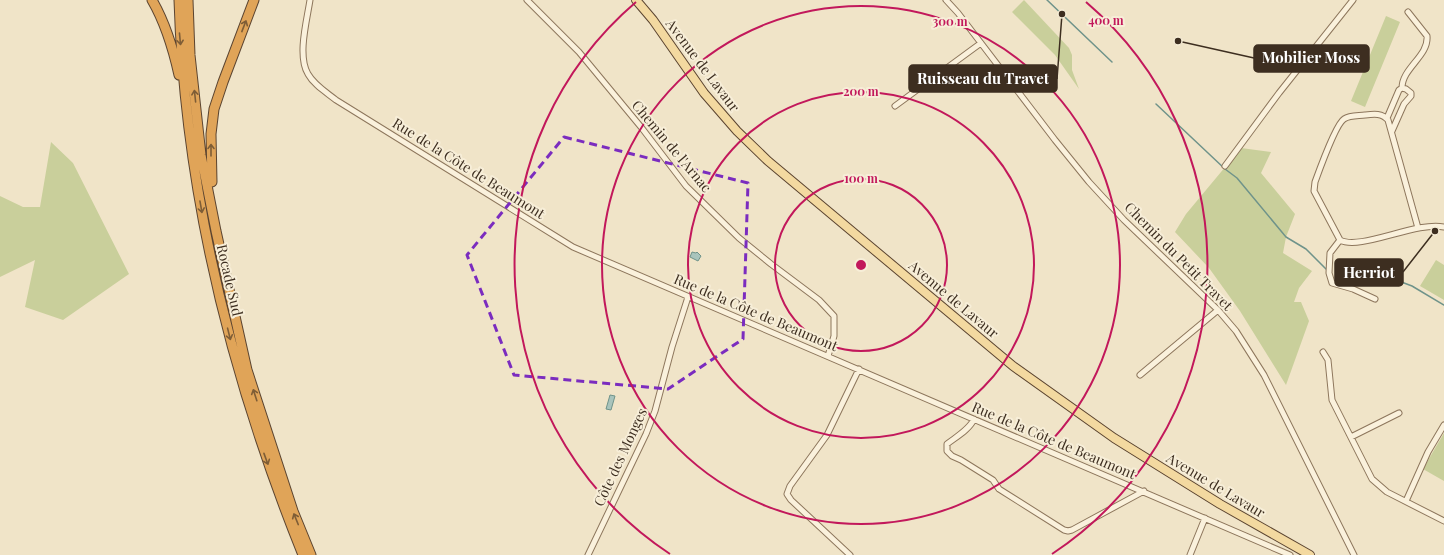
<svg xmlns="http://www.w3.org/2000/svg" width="1444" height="555" viewBox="0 0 1444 555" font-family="'Playfair Display',serif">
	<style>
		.green { fill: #c9cf9b }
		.water { fill: #a9c4bc; stroke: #6f938a }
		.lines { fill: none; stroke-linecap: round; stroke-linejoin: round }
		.stream { stroke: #6f938a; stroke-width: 1.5 }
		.street-casing { stroke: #8d765c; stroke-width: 7 }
		.primary-casing { stroke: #5b4430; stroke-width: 10 }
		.highway-casing { stroke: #5b4430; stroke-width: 11 }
		.street { stroke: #faf1dc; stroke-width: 5 }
		.primary { stroke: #f3d9a0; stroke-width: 8 }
		.highway { stroke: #e0a458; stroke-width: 9 }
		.oneway { stroke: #7e5d36 }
		.marked { fill: none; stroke: #7b2cbf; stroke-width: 3; stroke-dasharray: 8 5; stroke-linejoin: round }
		.ring { fill: none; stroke: #c2185b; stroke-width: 2 }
		.labels { text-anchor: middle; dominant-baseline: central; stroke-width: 4; stroke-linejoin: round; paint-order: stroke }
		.street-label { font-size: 14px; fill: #3d2e20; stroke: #f7eed8 }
		.centre { fill: #c2185b; stroke: #f7eed8; stroke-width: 2 }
		.ring-label { font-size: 12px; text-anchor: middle; font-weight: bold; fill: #c2185b; stroke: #f7eed8; stroke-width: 4; stroke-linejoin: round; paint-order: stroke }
		.leader { fill: none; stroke: #3d2e20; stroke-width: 1.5 }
		.callout-dot { fill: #3d2e20; stroke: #f7eed8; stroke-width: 1.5 }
		.callout { fill: #3d2e20; stroke: #3d2e20; stroke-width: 1.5 }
		.callout-label { font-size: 15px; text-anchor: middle; font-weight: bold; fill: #fff }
	</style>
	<rect width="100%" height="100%" fill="#f0e4c8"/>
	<path class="green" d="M1024,0L1069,48L1072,55V70L1079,89L1055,55L1012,12Z
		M1386,16L1400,22L1365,107L1351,101Z
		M51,142L73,163L129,274L63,320L25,307L35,260L0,277V196L23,207H40Z
		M1241,148L1271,152L1261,173L1295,214L1286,237L1283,253L1312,271L1299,288L1294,302H1301L1309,321L1286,385L1240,311L1209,268L1175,232L1186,214Z
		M1436,260L1444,265V300L1420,286Z
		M1444,433V481L1423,469Z"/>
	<path class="water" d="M692,252L696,253L697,252L701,256L698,261L690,257Z
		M610,395L615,396L611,410L606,409Z"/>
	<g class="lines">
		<path class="stream" d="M1047,0L1112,62
			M1156,104L1225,169L1237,178L1286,237L1306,249L1326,269
			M1341,272L1351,263L1412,286L1444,305"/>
		<defs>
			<path id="street" d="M310,0C307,20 297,56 308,74C314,85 326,92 336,100L573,247L1290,555
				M527,0L579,52L641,127L686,186L739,238L771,264L819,300L834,316V336L828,356
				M946,0L958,13L1055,140L1089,182L1124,220L1218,310L1236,331L1264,375L1354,555
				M895,106L981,43
				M1387,118L1399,90L1402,88C1402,68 1429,56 1427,36L1408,12
				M1392,131L1404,104L1411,96V93L1406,89L1402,88
				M1225,166L1279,93L1353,0
				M1418,228L1388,120C1382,113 1374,114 1365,115C1359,116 1350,115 1344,119C1336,124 1319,171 1315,182L1314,191L1340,240C1360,251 1416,221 1444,227
				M1340,240L1330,253L1329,273L1332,283L1353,289L1375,299
				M1323,352L1328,360L1332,400L1372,479L1387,492L1444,521
				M1140,375L1218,310
				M974,419C970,429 956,437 947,444V451L952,456L961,460L993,480L999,489L1064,530L1068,531L1072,530L1144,491
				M1351,437L1399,413
				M1406,501L1428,452L1444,425
				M588,555L646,434L655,411L672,347L688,297
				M850,555L791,500L787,494L790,486L827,435L859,369
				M1190,555L1205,518"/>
			<path id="primary" d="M636,0L653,20L704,93L737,131L768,161L1013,366L1114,438L1220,504L1310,555"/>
			<path id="highway" d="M152,0C166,24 173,48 179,75
				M179,0C185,192 231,377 303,555
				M188,0L190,55L201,155L216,231L247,370L293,511L311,555
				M212,182L211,134L214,109L223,82L254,0"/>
		</defs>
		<use href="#street" class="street-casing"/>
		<use href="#primary" class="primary-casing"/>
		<use href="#highway" class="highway-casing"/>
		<use href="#street" class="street"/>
		<use href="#primary" class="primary"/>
		<use href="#highway" class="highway"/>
	</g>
	<defs><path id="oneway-shaft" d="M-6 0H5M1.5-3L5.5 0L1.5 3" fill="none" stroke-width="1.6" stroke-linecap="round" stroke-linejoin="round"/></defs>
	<g class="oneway">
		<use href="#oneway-shaft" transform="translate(244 26) rotate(-69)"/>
		<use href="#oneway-shaft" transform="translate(180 39) rotate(85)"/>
		<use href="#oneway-shaft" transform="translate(195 96) rotate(-96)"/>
		<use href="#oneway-shaft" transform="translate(211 150) rotate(-90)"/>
		<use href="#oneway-shaft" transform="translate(201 207) rotate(80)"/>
		<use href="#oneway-shaft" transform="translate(229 334) rotate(76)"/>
		<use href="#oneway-shaft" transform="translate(255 395) rotate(-108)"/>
		<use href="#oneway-shaft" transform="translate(266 459) rotate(70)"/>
		<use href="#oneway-shaft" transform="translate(296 519) rotate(-112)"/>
	</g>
	<path class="marked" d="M564,137L748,183L743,339L668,389L514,375L467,255Z"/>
	<g class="ring">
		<circle cx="861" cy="265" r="86"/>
		<circle cx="861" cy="265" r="173"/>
		<circle cx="861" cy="265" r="259"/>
		<path d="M670 554A346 346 0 0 1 636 2M1086 2A346 346 0 0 1 1052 554"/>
	</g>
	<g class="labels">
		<g class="street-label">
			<text transform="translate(703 65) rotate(53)">Avenue de Lavaur</text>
			<text transform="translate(672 146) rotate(50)">Chemin de l'Arnac</text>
			<text transform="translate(469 168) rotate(32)">Rue de la Côte de Beaumont</text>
			<text transform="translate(1179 256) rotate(45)">Chemin du Petit Travet</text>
			<text transform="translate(230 280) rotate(77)">Rocade Sud</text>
			<text transform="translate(954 299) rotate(40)">Avenue de Lavaur</text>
			<text transform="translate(756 312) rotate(23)">Rue de la Côte de Beaumont</text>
			<text transform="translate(1054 440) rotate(23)">Rue de la Côte de Beaumont</text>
			<text transform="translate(620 457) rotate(-65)">Côte des Monges</text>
			<text transform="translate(1216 485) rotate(31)">Avenue de Lavaur</text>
		</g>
	</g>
	<circle cx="861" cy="265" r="6" class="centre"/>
	<g class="ring-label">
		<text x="1106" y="25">400 m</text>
		<text x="950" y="26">300 m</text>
		<text x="861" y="96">200 m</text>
		<text x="861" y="183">100 m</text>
	</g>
	<path class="leader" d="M1178 41L1254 58M1062 14L1057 79M1435 231L1403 272"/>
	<g class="callout-dot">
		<circle cx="1178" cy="41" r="4"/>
		<circle cx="1062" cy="14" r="4"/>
		<circle cx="1435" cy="231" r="4"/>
	</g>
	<g class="callout">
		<rect x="1254" y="45" width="115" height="27" rx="4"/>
		<rect x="909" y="65" width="148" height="27" rx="4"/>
		<rect x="1335" y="259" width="68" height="27" rx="4"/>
	</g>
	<g class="callout-label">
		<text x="1311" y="63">Mobilier Moss</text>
		<text x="983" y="84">Ruisseau du Travet</text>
		<text x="1369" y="278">Herriot</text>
	</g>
</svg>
